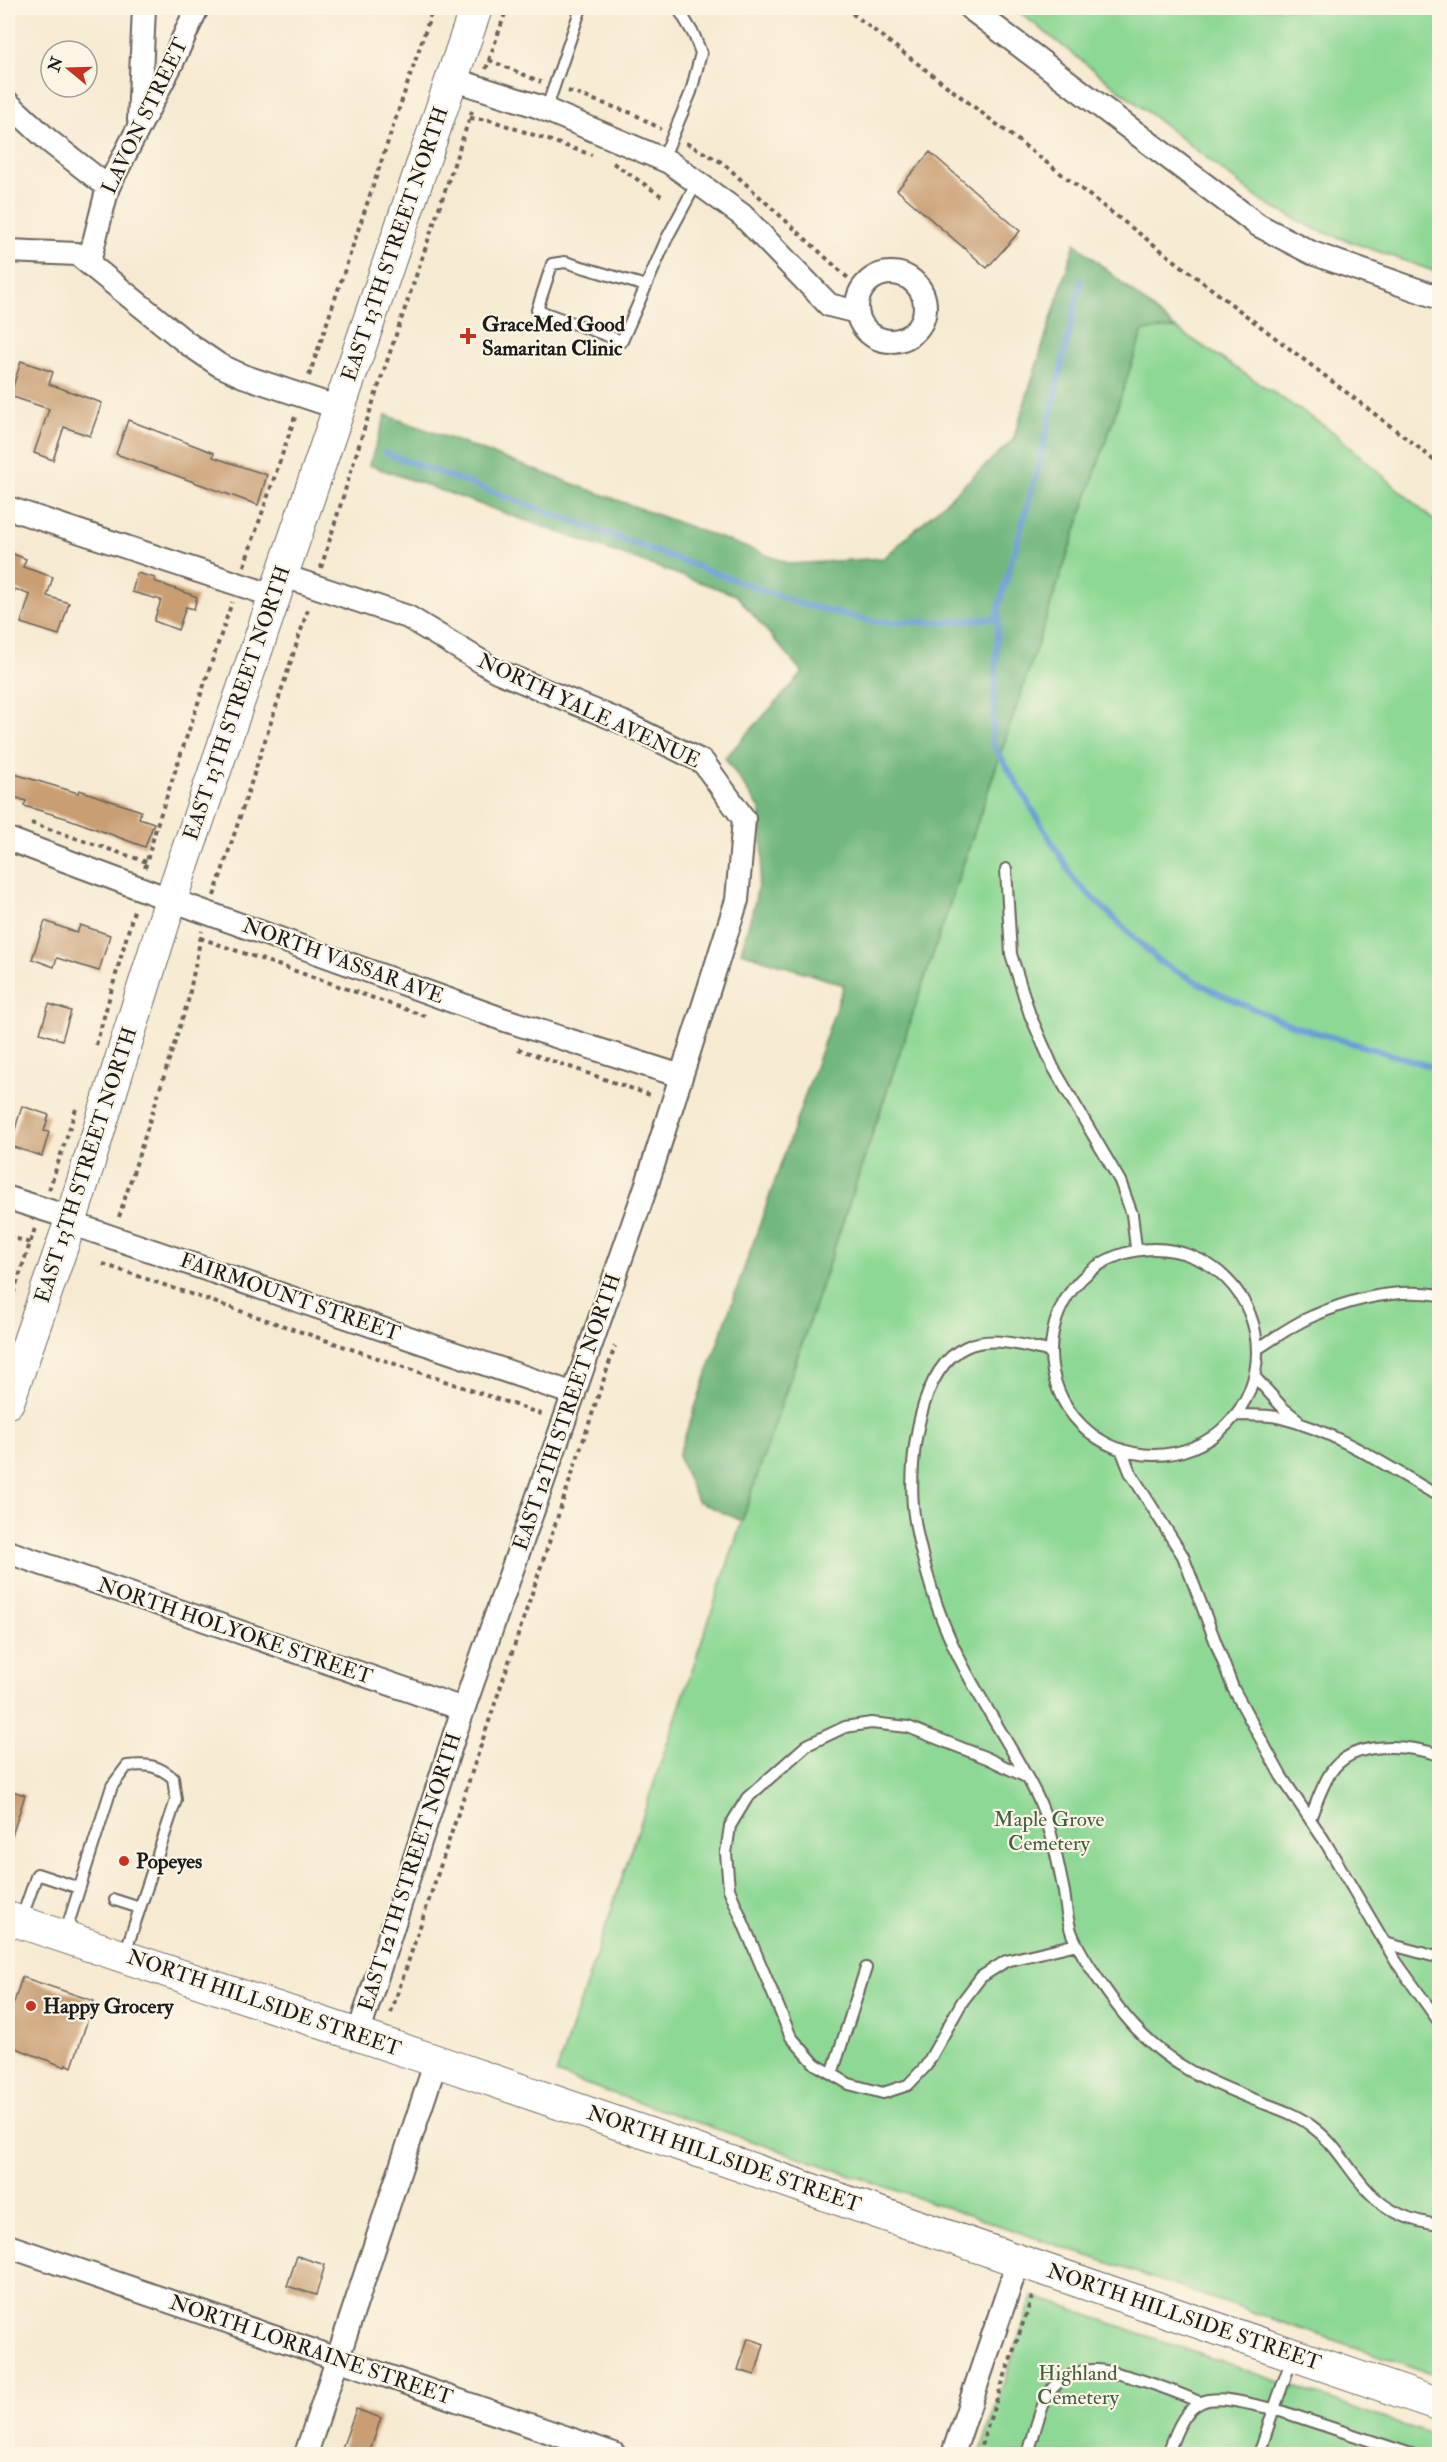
<svg xmlns="http://www.w3.org/2000/svg" width="1447" height="2462" viewBox="0 0 1447 2462" font-family="'IM FELL Double Pica',serif">
	<style>
		.green { fill: #8dd894; stroke: #547a58; stroke-width: 1.5 }
		.forest { fill: #72b87e; stroke: #476a4d; stroke-width: 1.5 }
		.lines { fill: none; stroke-linecap: round; stroke-linejoin: round }
		.stream { stroke: #6b9dd6; stroke-width: 6 }
		.building { fill: #c99e72 }
		.lane-casing { stroke: #69645c; stroke-width: 14 }
		.street-casing { stroke: #69645c; stroke-width: 26 }
		.secondary-casing { stroke: #69645c; stroke-width: 34 }
		.path { stroke: #69645c; stroke-width: 4; stroke-dasharray: 4.5 4.5; stroke-linecap: butt }
		.lane { stroke: #fff; stroke-width: 10 }
		.street { stroke: #fff; stroke-width: 22 }
		.secondary { stroke: #fff; stroke-width: 32 }
		.poi-dot { fill: #c8321e; stroke: #fcf5e5; stroke-width: 2 }
		.labels { text-anchor: middle; dominant-baseline: central; stroke-width: 4.5; stroke-linejoin: round; paint-order: stroke }
		.street-label { font-size: 21px; fill: #1c1c1c; stroke: #fcf5e5 }
		.poi-label { font-size: 21px; font-weight: bold; fill: #1c1c1c; stroke: #fcf5e5; text-anchor: start }
		.park-label { font-size: 21px; fill: #445e46; stroke: #fcf5e5 }
	</style>
	<rect width="100%" height="100%" fill="#fcf5e5"/>
	<filter id="ink" filterUnits="userSpaceOnUse"><feTurbulence type="fractalNoise" baseFrequency=".0167" numOctaves="2"/><feDisplacementMap in="SourceGraphic" scale="12" xChannelSelector="R" yChannelSelector="G"/><feConvolveMatrix kernelMatrix="1 2 1 2 8 2 1 2 1" color-interpolation-filters="sRGB"/></filter>
	<filter id="wash" filterUnits="userSpaceOnUse"><feTurbulence type="fractalNoise" baseFrequency=".008" numOctaves="4" result="noise"/><feDisplacementMap in="SourceGraphic" scale="24" xChannelSelector="R" yChannelSelector="G"/><feGaussianBlur stdDeviation="1.35" result="paint"/><feColorMatrix in="noise" values="0 0 0 0 0 0 0 0 0 0 0 0 0 0 0 0 0 1.4 0 .05"/><feComposite in="paint" operator="in"/></filter>
	<g filter="url(#wash)">
		<rect width="100%" height="100%" fill="#f7ead2"/>
		<path class="green" d="M1014,8H1439V273L1315,229L1263,202Z
			M1175,328L1332,431L1439,525V2376L556,2074L1143,330Z
			M1033,2296L1440,2438L1439,2454H980Z"/>
		<path class="forest" d="M1075,243L1175,328L1143,331L742,1521L697,1501L678,1456L844,985L741,952L755,901L763,859L760,809L725,758L803,673L736,595L369,465L386,415L791,564L884,558L1013,440Z"/>
		<g class="lines">
			<path class="stream" d="M1081,281L1040,461L999,606L992,742L1075,881L1160,962L1219,994L1294,1026L1440,1069
				M385,453L801,604L875,622H950L999,618"/>
		</g>
		<g id="blocks">
			<path class="building" d="M930,152L1020,231L987,268L897,190Z
				M21,361L53,372L49,384L102,403L90,436L64,427L53,460L34,453L49,409L10,396Z
				M128,420L214,453L213,457L267,475L258,505L116,454Z
				M8,552L26,559L23,567L53,577L47,596L69,603L59,635L21,623L30,595L15,589L9,603H8Z
				M137,573L155,578L154,581L197,597L194,609L186,607L178,630L154,621L161,600L132,592Z
				M8,772L78,793L79,790L141,811L139,818L154,823L145,847L69,819L24,806L26,801L8,795Z
				M45,921L77,933L80,925L110,935L99,971L57,958L54,967L32,959Z
				M49,1004L71,1011L62,1040L40,1033Z
				M22,1106L49,1115L44,1131L49,1132L42,1156L10,1146Z
				M8,1790L25,1795L11,1839H8Z
				M22,1977L94,2001L72,2067L66,2064L65,2067L8,2045V2022Z
				M297,2256L325,2265L316,2295L287,2286Z
				M748,2338L764,2344L755,2375L738,2370Z
				M356,2409L381,2418L369,2454H340Z"/>
		</g>
	</g>
	<g filter="url(#ink)">
		<use href="#blocks" fill-opacity="0" stroke="#69645c" stroke-width="1.5"/>
		<g class="lines">
			<defs>
				<path id="lane" d="M546,110L581,8
					M663,159L691,92L701,53L694,35L678,8
					M646,286L565,262L552,264L537,310L622,341L667,238L697,182
					M1006,869L1011,954L1030,1015L1053,1067L1120,1181L1132,1214L1136,1248
					M1051 1352a103 103 0 1 1 206 0a103 103 0 1 1-206 0Z
					M1257,1349C1275,1338 1293,1324 1313,1316C1352,1299 1397,1288 1440,1295
					M1049,1351C1022,1346 993,1335 966,1347C919,1368 909,1460 913,1506C916,1541 934,1602 948,1634C972,1690 1008,1739 1036,1794C1051,1824 1057,1859 1064,1892C1066,1906 1067,1921 1072,1934C1082,1958 1115,2005 1133,2025C1170,2066 1205,2080 1255,2100C1273,2107 1294,2113 1310,2125C1338,2145 1347,2169 1370,2193C1388,2212 1414,2222 1440,2225
					M1254,1376L1283,1408L1297,1419
					M1235,1415C1250,1416 1267,1414 1281,1418C1338,1432 1390,1468 1440,1497
					M1121,1449L1130,1472L1183,1556L1233,1688L1281,1776L1324,1840L1395,1960L1440,2023
					M1026,1777L987,1758L908,1727L871,1723L845,1727L807,1745L747,1798L730,1826L726,1853L729,1889L791,2037L815,2064L849,2084L883,2093L908,2085L926,2066L962,2002L981,1977L1006,1961L1077,1944
					M1310,1819C1316,1804 1322,1785 1331,1772C1353,1739 1407,1745 1440,1755
					M115,1900L140,1908
					M21,1920L37,1874L79,1888
					M65,1934L112,1786L127,1766C147,1764 158,1765 173,1778L176,1800L125,1953
					M1385,1943L1440,1958
					M832,2074L866,1968
					M1292,2358L1274,2409L1411,2454
					M1028,2454C1033,2438 1040,2407 1049,2393C1058,2378 1080,2369 1097,2370C1123,2372 1175,2391 1199,2402
					M1168,2454C1191,2383 1213,2397 1274,2409L1259,2454"/>
				<path id="street" d="M970,8L1258,225L1312,253L1440,298
					M452,79L537,106L669,162L742,215L829,305L857,312
					M8,103L49,141L108,187
					M139,120L144,8
					M8,251L77,254L187,343L219,365L243,376L339,408
					M89,262L108,187L171,65L197,8
					M857 307a34 34 0 1 1 68 0a34 34 0 1 1-68 0Z
					M8,508L274,596
					M281,575L408,617L497,671L622,722L703,762L744,819L737,900L647,1184L455,1733L358,2035
					M8,839L177,902L502,1019L681,1076
					M8,1198L59,1214L70,1223L574,1394
					M8,1552L463,1709
					M8,2246L614,2454
					M306,2454L436,2061
					M953,2454L1019,2259"/>
				<path id="secondary" d="M8,1402L70,1223L171,899L476,8
					M8,1918L436,2061L1440,2405"/>
			</defs>
			<use href="#lane" class="lane-casing"/>
			<use href="#street" class="street-casing"/>
			<use href="#secondary" class="secondary-casing"/>
			<path class="path" d="M845,8L1423,451L1440,466
				M489,60L541,82
				M486,69L507,8
				M568,91L634,114L661,129
				M470,118L490,120L592,155
				M686,143L723,163L848,278
				M613,163L663,197
				M309,376L433,8
				M244,566L296,414
				M321,568L364,429L473,108
				M8,815L16,817
				M31,823L147,862
				M145,868L157,825L232,602
				M214,896L309,606
				M200,938L428,1017
				M96,1045L135,907
				M518,1049L653,1096
				M49,1190L76,1109
				M119,1217L188,1001L202,931
				M8,1236L30,1243
				M103,1264L544,1415
				M8,1310L35,1228
				M391,2013L615,1346
				M978,2454L1033,2294"/>
			<use href="#lane" class="lane"/>
			<use href="#street" class="street"/>
			<use href="#secondary" class="secondary"/>
		</g>
	</g>
	<g class="poi-dot">
		<path d="M465 327h6v6h6v6h-6v6h-6v-6h-6v-6h6z"/>
		<circle cx="124" cy="1861" r="6"/>
		<circle cx="31" cy="2006" r="6"/>
	</g>
	<g class="labels">
		<g class="street-label">
			<text transform="translate(145 116) rotate(-64)">LAVON STREET</text>
			<text transform="translate(395 244) rotate(-71)">EAST 13TH STREET NORTH</text>
			<text transform="translate(237 703) rotate(-71)">EAST 13TH STREET NORTH</text>
			<text transform="translate(589 711) rotate(25)">NORTH YALE AVENUE</text>
			<text transform="translate(343 961) rotate(20)">NORTH VASSAR AVE</text>
			<text transform="translate(86 1165) rotate(-72)">EAST 13TH STREET NORTH</text>
			<text transform="translate(290 1297) rotate(19)">FAIRMOUNT STREET</text>
			<text transform="translate(567 1412) rotate(-71)">EAST 12TH STREET NORTH</text>
			<text transform="translate(235 1631) rotate(19)">NORTH HOLYOKE STREET</text>
			<text transform="translate(410 1872) rotate(-72)">EAST 12TH STREET NORTH</text>
			<text transform="translate(264 2003) rotate(19)">NORTH HILLSIDE STREET</text>
			<text transform="translate(724 2159) rotate(19)">NORTH HILLSIDE STREET</text>
			<text transform="translate(1184 2317) rotate(19)">NORTH HILLSIDE STREET</text>
			<text transform="translate(311 2350) rotate(19)">NORTH LORRAINE STREET</text>
		</g>
		<g class="poi-label">
			<text x="482" y="324">GraceMed Good<tspan x="482" dy="24">Samaritan Clinic</tspan></text>
			<text x="136" y="1861">Popeyes</text>
			<text x="43" y="2006">Happy Grocery</text>
		</g>
		<g class="park-label">
			<text x="1049" y="1819">Maple Grove<tspan x="1049" dy="24">Cemetery</tspan></text>
			<text x="1078" y="2373">Highland<tspan x="1078" dy="24">Cemetery</tspan></text>
		</g>
	</g>
	<rect width="1447" height="2462" fill="none" stroke="#fcf5e5" stroke-width="30"/>
	<g transform="translate(69 69) rotate(289)"><circle r="28" fill="#fcf5e5" stroke="#a29e95" stroke-width="1.5"/>
	<path d="M0-4.5L10 22L0 15L-10 22Z" fill="#c8321e"/>
	<text y="-9" font-size="16" font-weight="bold" text-anchor="middle" fill="#1c1c1c">N</text>
	</g>
</svg>
